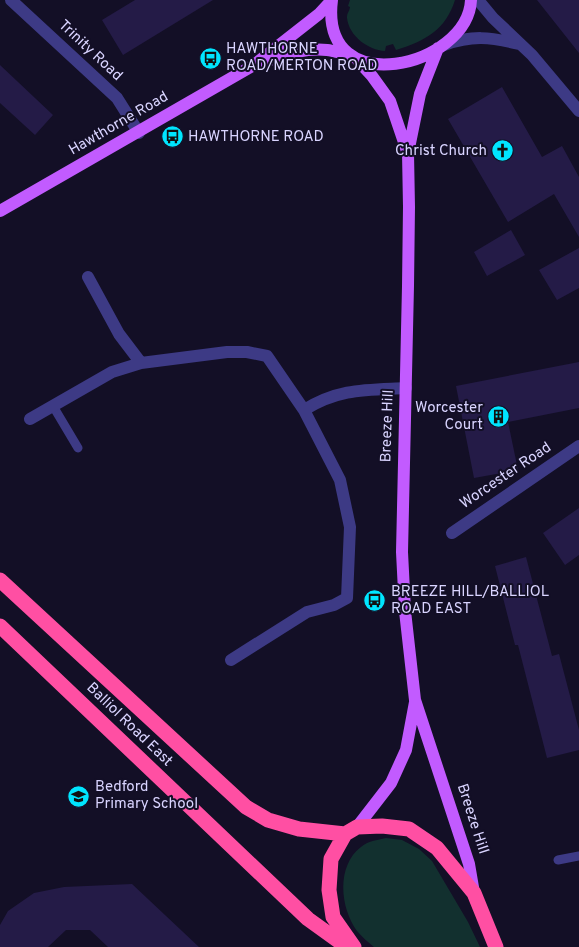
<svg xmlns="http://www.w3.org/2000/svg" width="579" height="947" viewBox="0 0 579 947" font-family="Overpass,sans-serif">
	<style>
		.green { fill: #12302f }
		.building { fill: #241b47 }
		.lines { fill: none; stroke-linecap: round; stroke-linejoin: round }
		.lane { stroke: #3d3a85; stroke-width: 9 }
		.street { stroke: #3d3a85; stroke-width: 12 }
		.primary { stroke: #c25bff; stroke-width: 12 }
		.highway { stroke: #ff4fa3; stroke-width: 15 }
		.labels { text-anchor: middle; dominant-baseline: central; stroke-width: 4; stroke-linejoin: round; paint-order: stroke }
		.poi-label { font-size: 15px; fill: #d9d4ff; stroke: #130f26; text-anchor: start }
		.street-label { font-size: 15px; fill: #d9d4ff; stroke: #130f26 }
	</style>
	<rect width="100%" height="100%" fill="#130f26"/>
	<path class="green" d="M350,0H455C446,29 426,41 396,50L393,44L386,46L385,51C368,50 349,36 347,18C347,12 349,13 350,7L348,6Z
		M386,838L402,840L419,849L432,861L468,922L480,947H374C368,942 362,937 357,931C340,908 336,866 361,847C368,841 377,840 386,838Z"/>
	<path class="building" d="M135,0H213L123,55L102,20Z
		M537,0H579V53Z
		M0,65L53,115L35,135L0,103Z
		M502,87L542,157L562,146L579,177V237L554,194L508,222L448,119Z
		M511,230L525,255L487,276L474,252Z
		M579,248V288L557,300L539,270Z
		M579,362V408L508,422L518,470L474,478L456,386Z
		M579,508V555L565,565L543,533Z
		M526,557L552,656L559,654L579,730V750L547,758L518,645H515L495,566Z
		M132,884L199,947H108L90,930H66L48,947H0V925L8,911L34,893L64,887Z"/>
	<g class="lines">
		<path class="lane" d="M53,406L78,448
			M558,860L579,856"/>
		<path class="street" d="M11,0L117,98L139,133
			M478,0L493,18L532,55L579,111
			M444,45C472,35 490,37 519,44
			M88,277L119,334L141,363
			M304,410C339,388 367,390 406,388
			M30,419L112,372L141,363L227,352H247L267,356L304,410L340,480L350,527L347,598L334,605L307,612L231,660
			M452,533L579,446"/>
		<path class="primary" d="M332,0C319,103 468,67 471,0
			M438,48L420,94L408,153L409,207L408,286L402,552L405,611L415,700L469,864L474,893
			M359,62L372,76L390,101L407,151
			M261,63C282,56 305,47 327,50C335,51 343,54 351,55
			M0,211L254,65L319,14L332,0
			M357,827L391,783L406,750L415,702"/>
		<path class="highway" d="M0,580L246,807L268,820L299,829L345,834
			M0,626L308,919L347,947
			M354,947L333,917L329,890L331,859L345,834L357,827L382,826L409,829L437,848L474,893L496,947"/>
	</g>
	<defs>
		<symbol id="bus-disc" viewBox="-11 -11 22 22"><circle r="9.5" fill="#00e5ff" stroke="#130f26"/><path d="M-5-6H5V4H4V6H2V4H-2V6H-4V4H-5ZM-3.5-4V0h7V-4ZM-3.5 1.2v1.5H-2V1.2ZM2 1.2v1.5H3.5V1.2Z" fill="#111"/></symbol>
		<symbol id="church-disc" viewBox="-11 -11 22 22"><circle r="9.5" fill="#00e5ff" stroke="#130f26"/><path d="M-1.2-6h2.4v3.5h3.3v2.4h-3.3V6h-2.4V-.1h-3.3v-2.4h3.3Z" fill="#111"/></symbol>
		<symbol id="building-disc" viewBox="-11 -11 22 22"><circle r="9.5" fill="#00e5ff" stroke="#130f26"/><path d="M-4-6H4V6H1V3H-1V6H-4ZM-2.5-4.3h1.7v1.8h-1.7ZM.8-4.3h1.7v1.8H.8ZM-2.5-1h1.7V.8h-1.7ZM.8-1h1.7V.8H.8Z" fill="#111"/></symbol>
		<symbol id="school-disc" viewBox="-11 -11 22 22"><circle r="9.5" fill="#00e5ff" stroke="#130f26"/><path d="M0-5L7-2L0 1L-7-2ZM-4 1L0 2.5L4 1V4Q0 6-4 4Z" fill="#111"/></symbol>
	</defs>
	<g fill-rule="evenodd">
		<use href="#bus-disc" x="198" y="46" width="25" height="25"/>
		<use href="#bus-disc" x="160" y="124" width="25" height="25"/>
		<use href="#church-disc" x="490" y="138" width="25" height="25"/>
		<use href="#building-disc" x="486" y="404" width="25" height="25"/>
		<use href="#bus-disc" x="362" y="588" width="25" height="25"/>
		<use href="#school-disc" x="66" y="784" width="25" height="25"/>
	</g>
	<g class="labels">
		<g class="poi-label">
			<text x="226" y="49">HAWTHORNE<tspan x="226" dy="17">ROAD/MERTON ROAD</tspan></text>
			<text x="188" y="137">HAWTHORNE ROAD</text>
			<text x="487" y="151" text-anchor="end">Christ Church</text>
			<text x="483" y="408" text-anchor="end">Worcester<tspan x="483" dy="17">Court</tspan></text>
			<text x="391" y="592">BREEZE HILL/BALLIOL<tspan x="391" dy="17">ROAD EAST</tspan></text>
			<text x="95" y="787">Bedford<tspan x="95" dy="17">Primary School</tspan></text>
		</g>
		<g class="street-label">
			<text transform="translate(90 51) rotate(43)">Trinity Road</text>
			<text transform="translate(119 124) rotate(-30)">Hawthorne Road</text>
			<text transform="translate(388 426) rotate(-88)">Breeze Hill</text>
			<text transform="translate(506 476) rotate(-34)">Worcester Road</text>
			<text transform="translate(129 725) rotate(44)">Balliol Road East</text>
			<text transform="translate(472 819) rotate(72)">Breeze Hill</text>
		</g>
	</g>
</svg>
